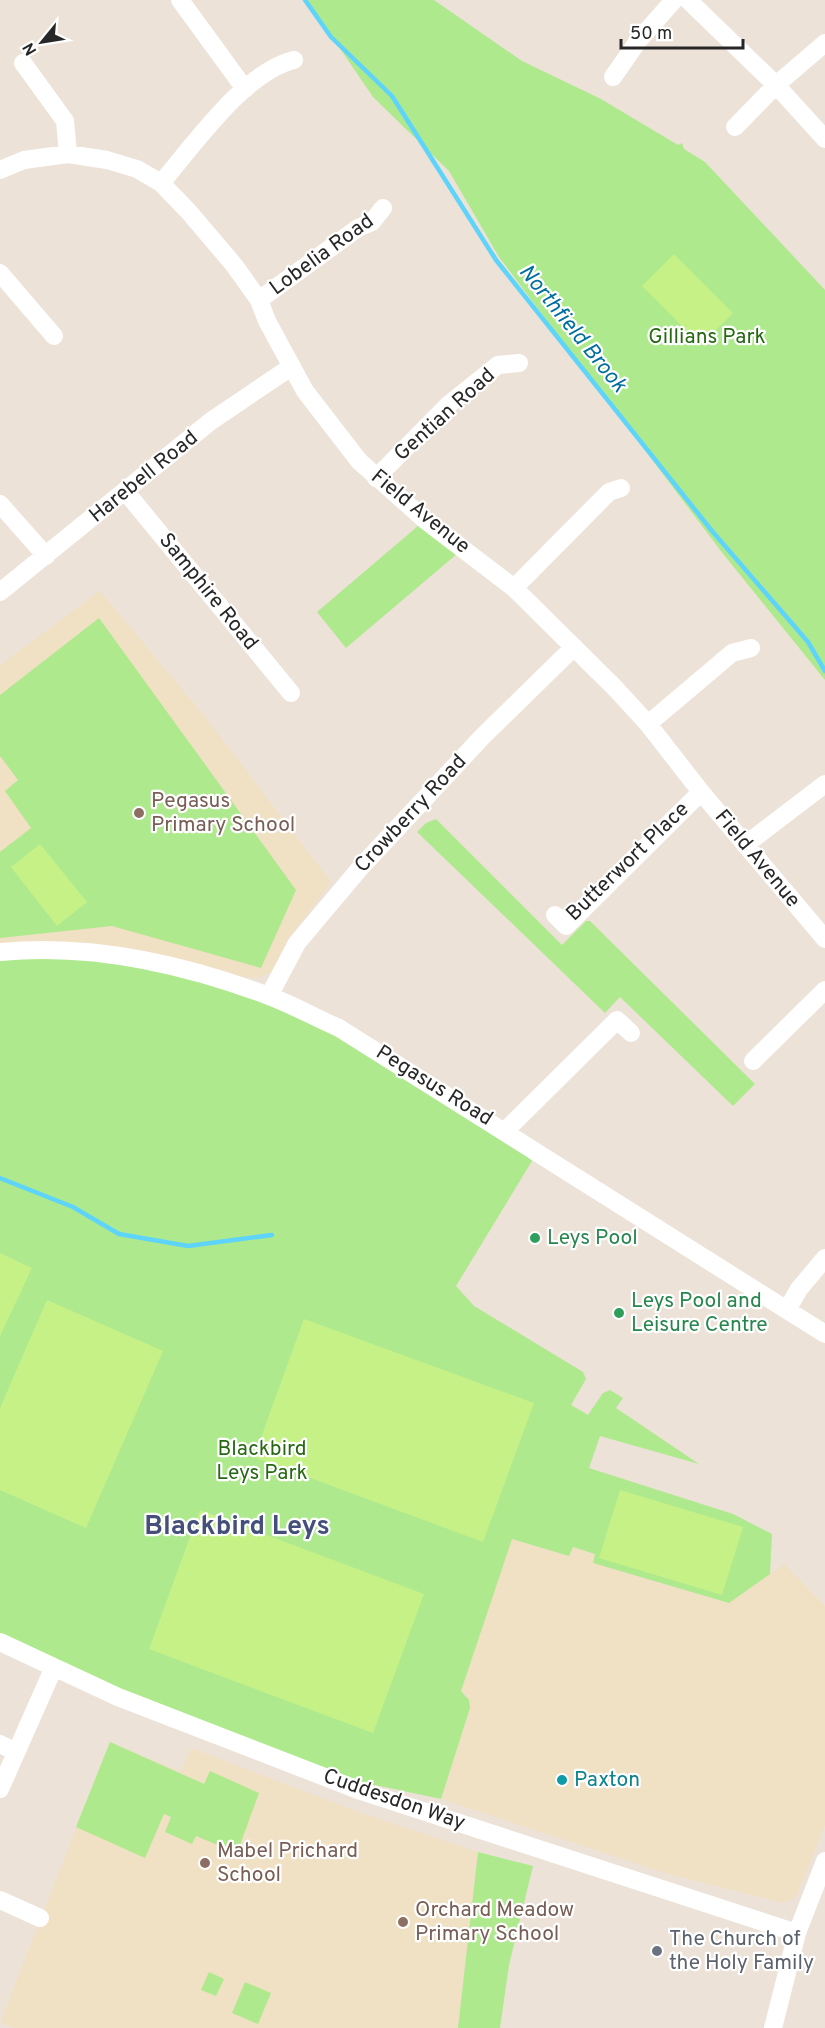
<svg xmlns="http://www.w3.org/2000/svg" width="825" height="2028" viewBox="0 0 825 2028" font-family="Overpass,sans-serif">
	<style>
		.education { fill: #f0e0c4 }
		.green { fill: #aee98d }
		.pitch { fill: #c6f187 }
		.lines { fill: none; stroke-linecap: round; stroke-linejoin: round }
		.stream { stroke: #5ed4fa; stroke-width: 4.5 }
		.minor { stroke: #fff; stroke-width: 18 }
		.education-dot { fill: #8d6e63; stroke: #fff; stroke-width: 2 }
		.leisure-dot { fill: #2e9e5b; stroke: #fff; stroke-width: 2 }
		.culture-dot { fill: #0f9aa8; stroke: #fff; stroke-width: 2 }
		.worship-dot { fill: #6b7280; stroke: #fff; stroke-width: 2 }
		.labels { text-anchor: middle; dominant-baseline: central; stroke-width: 4.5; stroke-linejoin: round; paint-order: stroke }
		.street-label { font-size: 21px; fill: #272727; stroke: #fff }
		.park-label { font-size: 21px; fill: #266912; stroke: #fff }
		.education-label { font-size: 21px; fill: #785e54; stroke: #fff; text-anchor: start }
		.leisure-label { font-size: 21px; fill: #27864d; stroke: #fff; text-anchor: start }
		.culture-label { font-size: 21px; fill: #0d838f; stroke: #fff; text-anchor: start }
		.worship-label { font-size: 21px; fill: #5b616d; stroke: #fff; text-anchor: start }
		.water-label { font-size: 22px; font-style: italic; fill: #016ea2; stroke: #fff }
		.district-label { font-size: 27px; font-weight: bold; fill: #444f7b; stroke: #fff }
	</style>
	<rect width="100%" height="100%" fill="#ece2d7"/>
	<path class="education" d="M100,591L206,718L331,882L287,941L272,972L257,978L0,952V665Z
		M512,1539L569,1556L572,1547L595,1554L593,1563L728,1603L784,1564L825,1606V1825L796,1897L784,1903L665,1873L441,1799L470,1708L467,1696L460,1691Z
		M110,1742L181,1772L191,1748L364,1814L478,1852L458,2028H14L0,2023Z"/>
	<path class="green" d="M307,0H434L522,61L601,99L678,145L682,143L684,149L705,162L825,290V680L724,555L499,257L449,171L373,97Z
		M425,520L464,548L346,648L317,612Z
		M99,618L296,890L261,968L112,926L0,938V852L31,828L5,791L18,780L0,756V695Z
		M436,819L562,945L586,921H590L755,1084L733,1106L620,997L605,1013L417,832L426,823Z
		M0,952L105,953L269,996L505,1131L532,1161L456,1286L474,1306L583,1372L586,1379L571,1405L588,1415L603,1393L610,1390L623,1398L616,1408L699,1464L600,1436L589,1468L733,1514L772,1534L770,1574L729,1603L593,1563L595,1554L573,1547L569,1556L512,1539L461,1691L469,1700L470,1708L441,1799L361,1782L0,1642Z
		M110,1742L204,1784L210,1771L259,1793L237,1853L196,1836L192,1844L165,1832L171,1817L164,1814L145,1858L76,1827Z
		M478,1852L533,1866L509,1965L500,2028H458Z
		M209,1972L224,1979L216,1996L201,1990Z
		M245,1982L271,1993L258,2024L232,2013Z"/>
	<path class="pitch" d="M674,254L733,313L701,345L642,286Z
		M40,844L87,902L57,926L11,867Z
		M0,1253L32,1268L0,1336Z
		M47,1300L163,1351L86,1528L0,1490V1408Z
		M304,1319L534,1403L483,1542L254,1457Z
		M620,1490L743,1527L722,1595L599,1558Z
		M200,1510L424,1594L373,1733L149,1649Z"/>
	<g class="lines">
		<path class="stream" d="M305,0L331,37L392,96L496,260L712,531L808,642L825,671
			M0,1178L73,1207L119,1234L188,1246L272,1235"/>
		<path class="minor" d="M180,0L245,89
			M688,0L776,85L825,139
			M23,63L65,121L68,154
			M613,77L638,41L674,0
			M735,127L776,85L825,43
			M0,170L24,160L68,154L107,160L137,169L161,183L189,212L234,265L259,300L267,321L305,391L359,461L425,520L514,588L615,688L648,724L701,792L825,939
			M161,183C194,145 244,72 294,60
			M0,273L54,336
			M259,300L358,228L372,222L383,208
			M376,478L448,405L498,365L519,363
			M125,491L291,693
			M0,504L46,556
			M514,588L609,492L621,488
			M0,592L211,421L291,367
			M648,724L732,653L751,648
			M745,845L825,784
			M555,915L566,926L701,792
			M0,952C90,943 184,964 269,996C293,1005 316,1018 339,1028L825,1334
			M269,996L297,943L361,867L483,736L574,647
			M753,1061L825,990
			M505,1131L617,1020L631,1033
			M787,1310L799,1289L825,1258
			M0,1642L118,1697L361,1791L797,1933
			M0,1744L16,1752
			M0,1789L54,1667
			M0,1900L40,1918
			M773,2028L797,1933L825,1861"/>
	</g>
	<g class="education-dot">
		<circle cx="139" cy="813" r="6"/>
		<circle cx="205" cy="1863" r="6"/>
		<circle cx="403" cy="1922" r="6"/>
	</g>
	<g class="leisure-dot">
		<circle cx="535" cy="1238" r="6"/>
		<circle cx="619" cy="1313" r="6"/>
	</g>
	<circle class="culture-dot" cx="562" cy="1780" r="6"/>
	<circle class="worship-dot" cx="657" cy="1951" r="6"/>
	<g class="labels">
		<g class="street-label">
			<text transform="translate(322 255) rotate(-36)">Lobelia Road</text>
			<text transform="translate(445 415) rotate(-42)">Gentian Road</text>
			<text transform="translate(144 477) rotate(-39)">Harebell Road</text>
			<text transform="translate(420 512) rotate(39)">Field Avenue</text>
			<text transform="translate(208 592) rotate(51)">Samphire Road</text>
			<text transform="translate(411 814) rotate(-47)">Crowberry Road</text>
			<text transform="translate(757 859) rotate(50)">Field Avenue</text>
			<text transform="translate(628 862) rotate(-44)">Butterwort Place</text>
			<text transform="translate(434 1086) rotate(32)">Pegasus Road</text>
			<text transform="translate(394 1800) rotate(19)">Cuddesdon Way</text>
		</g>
		<g class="park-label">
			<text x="707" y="337">Gillians Park</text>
			<text x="262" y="1449">Blackbird<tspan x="262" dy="24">Leys Park</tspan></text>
		</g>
		<g class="education-label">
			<text x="151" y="801">Pegasus<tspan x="151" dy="24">Primary School</tspan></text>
			<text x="217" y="1851">Mabel Prichard<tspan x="217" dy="24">School</tspan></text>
			<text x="415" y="1910">Orchard Meadow<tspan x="415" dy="24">Primary School</tspan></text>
		</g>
		<g class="leisure-label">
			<text x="547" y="1238">Leys Pool</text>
			<text x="631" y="1301">Leys Pool and<tspan x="631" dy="24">Leisure Centre</tspan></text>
		</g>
		<g class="culture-label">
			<text x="574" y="1780">Paxton</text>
		</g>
		<g class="worship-label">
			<text x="669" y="1939">The Church of<tspan x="669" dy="24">the Holy Family</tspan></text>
		</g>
		<g class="water-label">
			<text transform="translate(572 329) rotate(51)">Northfield Brook</text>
		</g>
		<g class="district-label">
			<text x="237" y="1527">Blackbird Leys</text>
		</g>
	</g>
	<g transform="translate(42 42) rotate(240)" stroke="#ffffff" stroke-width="4.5" paint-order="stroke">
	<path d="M0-4.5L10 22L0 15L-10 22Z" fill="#272727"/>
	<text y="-9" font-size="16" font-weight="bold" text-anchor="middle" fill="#272727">N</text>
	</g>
	<path d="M621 39v9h122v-9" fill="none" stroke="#272727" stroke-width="3"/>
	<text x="630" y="39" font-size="18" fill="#272727" stroke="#ffffff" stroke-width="4.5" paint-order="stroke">50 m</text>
</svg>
